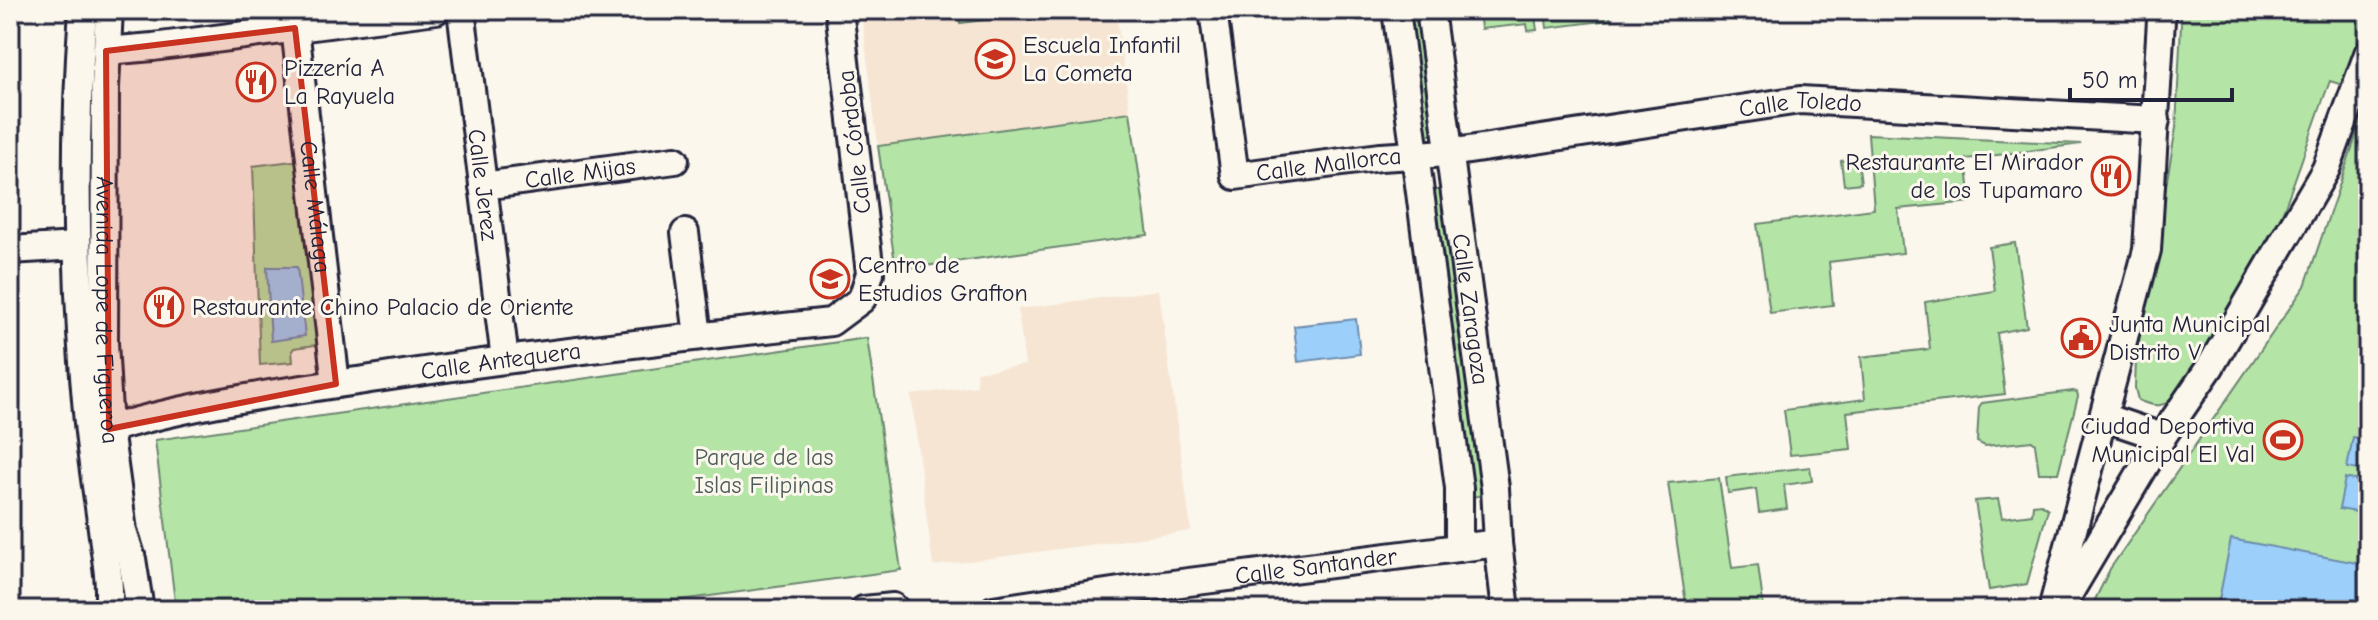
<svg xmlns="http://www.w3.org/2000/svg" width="2378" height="620" viewBox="0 0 2378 620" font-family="'Comic Neue',sans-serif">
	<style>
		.built { fill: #f6e5d3 }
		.green { fill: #b4e5a6; stroke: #6b8470; stroke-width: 2 }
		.water { fill: #9ccff9; stroke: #6b8aad; stroke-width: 2 }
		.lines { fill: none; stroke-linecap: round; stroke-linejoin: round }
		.minor-casing { stroke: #22223b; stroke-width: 32 }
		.minor { stroke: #fbf7ec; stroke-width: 26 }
		.marked { fill: #c8321e; fill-opacity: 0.2; stroke: #c8321e; stroke-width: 6; stroke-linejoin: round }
		.labels { text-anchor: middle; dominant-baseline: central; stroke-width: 6; stroke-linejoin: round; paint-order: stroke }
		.poi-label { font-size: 24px; fill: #22223b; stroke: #fbf7ec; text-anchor: start }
		.street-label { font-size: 24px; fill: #22223b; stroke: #fbf7ec }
		.park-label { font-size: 24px; fill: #4e5c5b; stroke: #fbf7ec }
	</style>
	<rect width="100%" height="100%" fill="#fbf7ec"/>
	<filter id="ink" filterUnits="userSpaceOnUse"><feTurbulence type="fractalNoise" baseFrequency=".0125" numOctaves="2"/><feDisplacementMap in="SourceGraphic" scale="16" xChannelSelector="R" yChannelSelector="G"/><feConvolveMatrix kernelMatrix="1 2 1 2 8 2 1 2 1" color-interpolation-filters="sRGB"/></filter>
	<g filter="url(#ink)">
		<path class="built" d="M861,10H1116L1130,112L878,146Z
			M1159,290L1191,531L933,566L911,395L977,386L976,372L1025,365L1018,309Z"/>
		<path class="green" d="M959,10H1061L960,23Z
			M1406,10H1419L1435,127L1433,133L1428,136L1425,135Z
			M1479,10H1534L1537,30L1528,31L1527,24L1481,29Z
			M1545,10H1608L1611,20L1547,28Z
			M2179,10H2368V93L2330,81C2305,146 2287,213 2254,275C2232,316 2204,355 2180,395C2164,406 2157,409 2138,400L2135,388L2136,359L2176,128L2181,24Z
			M2368,101V610H2090L2110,569L2305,286Z
			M1130,112L1148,235L896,270L878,146Z
			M1868,134L2081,144L1966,159L1971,202L1898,209L1903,253L1829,262L1833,305L1770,313L1757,224L1874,209Z
			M1858,159L1861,183L1844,185L1841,161Z
			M300,160L323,344L294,348L292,351L293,362L260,365L253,166Z
			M1443,189L1484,495L1471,497L1429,191Z
			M2015,243L2027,327L1997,333L2005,394L1847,412L1851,449L1790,455L1784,410L1865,399L1861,357L1930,349L1925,302L1995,291L1989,247Z
			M867,338L901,570L607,610H176L155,440Z
			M2073,391L2077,392L2078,396L2058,473H2039L2035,444L2032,441L1985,446L1977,442L1979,407L1982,403Z
			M1810,467L1812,481L1784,485L1787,509L1759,513L1756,489L1728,493L1726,477Z
			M1719,478L1732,568L1758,565L1764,610H1687L1668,483Z
			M1998,499L2002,518L2032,514L2033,505L2041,504L2048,509L2027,584L1989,590L1975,501Z"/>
		<path class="water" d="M267,267H297L305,336L271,341Z
			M1356,319L1360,354L1298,362L1294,326Z
			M2353,437L2368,440V472L2347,468Z
			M2345,478L2368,483V514L2339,509Z
			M2231,539L2368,565V610H2244L2218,605Z"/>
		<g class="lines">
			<defs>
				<g id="minor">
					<path d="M83,10C73,147 75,286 88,423C92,463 99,503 104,544C107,566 111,588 108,610"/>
					<path id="s1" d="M109,10L105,87L104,342L109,429L123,531L132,559L140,610"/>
					<path id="s2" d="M461,10L505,359"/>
					<path id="s3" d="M1213,10L1235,176L1380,157L1449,153L1800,100L2156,120"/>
					<path d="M1396,10L1459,488V548"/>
					<path id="s4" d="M1430,10L1495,488L1498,543L1506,610"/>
					<path id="s5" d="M295,28L336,384"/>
					<path d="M106,51L153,47L436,10"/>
					<path id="s6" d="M483,186L675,160"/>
					<path d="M685,233L698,336"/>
					<path d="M10,250L77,246"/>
					<path d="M2103,417L2162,437"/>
					<path id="s7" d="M109,429C196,403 288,391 378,378C528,355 680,338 831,322L862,299L870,273L839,10"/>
					<path d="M2054,602L2147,250L2161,20L2160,10"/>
					<path d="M864,610L893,607L896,610"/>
					<path id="s8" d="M993,610L1133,589L1498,543"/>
					<path d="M2059,610L2162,437L2210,367L2326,169L2368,54"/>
				</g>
			</defs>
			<use href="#minor" class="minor-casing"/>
			<use href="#minor" class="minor"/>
		</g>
	</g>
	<path class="marked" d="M295,28L336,384L109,429L106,51Z"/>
	<defs>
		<symbol id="school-ring" viewBox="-11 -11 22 22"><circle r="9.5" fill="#fbf7ec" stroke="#c8321e" stroke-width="1.5"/><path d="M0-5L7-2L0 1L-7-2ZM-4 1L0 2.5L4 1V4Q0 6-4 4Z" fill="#c8321e"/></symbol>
		<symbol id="restaurant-ring" viewBox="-11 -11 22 22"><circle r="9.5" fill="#fbf7ec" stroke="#c8321e" stroke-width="1.5"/><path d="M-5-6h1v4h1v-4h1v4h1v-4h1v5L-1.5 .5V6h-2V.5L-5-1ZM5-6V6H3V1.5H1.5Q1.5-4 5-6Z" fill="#c8321e"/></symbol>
		<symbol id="civic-ring" viewBox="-11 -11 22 22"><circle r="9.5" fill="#fbf7ec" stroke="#c8321e" stroke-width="1.5"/><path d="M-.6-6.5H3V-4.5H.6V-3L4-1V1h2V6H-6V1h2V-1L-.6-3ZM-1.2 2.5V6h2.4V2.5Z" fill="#c8321e"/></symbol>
		<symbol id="stadium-ring" viewBox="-11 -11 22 22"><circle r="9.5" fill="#fbf7ec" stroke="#c8321e" stroke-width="1.5"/><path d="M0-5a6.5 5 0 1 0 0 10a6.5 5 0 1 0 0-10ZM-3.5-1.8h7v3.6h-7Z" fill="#c8321e"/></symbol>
	</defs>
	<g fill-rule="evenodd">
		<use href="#school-ring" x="973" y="37" width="44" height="44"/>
		<use href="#restaurant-ring" x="234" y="60" width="44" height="44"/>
		<use href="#restaurant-ring" x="2089" y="154" width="44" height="44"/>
		<use href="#school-ring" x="808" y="257" width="44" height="44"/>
		<use href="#restaurant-ring" x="142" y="285" width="44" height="44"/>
		<use href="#civic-ring" x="2059" y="316" width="44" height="44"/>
		<use href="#stadium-ring" x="2261" y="418" width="44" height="44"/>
	</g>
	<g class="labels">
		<g class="poi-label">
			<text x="1023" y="45">Escuela Infantil<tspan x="1023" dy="28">La Cometa</tspan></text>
			<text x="284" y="68">Pizzería A<tspan x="284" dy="28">La Rayuela</tspan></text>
			<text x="2083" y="162" text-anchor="end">Restaurante El Mirador<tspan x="2083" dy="28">de los Tupamaro</tspan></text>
			<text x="858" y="265">Centro de<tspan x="858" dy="28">Estudios Grafton</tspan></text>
			<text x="192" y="307">Restaurante Chino Palacio de Oriente</text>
			<text x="2109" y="324">Junta Municipal<tspan x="2109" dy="28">Distrito V</tspan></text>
			<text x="2255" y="426" text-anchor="end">Ciudad Deportiva<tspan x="2255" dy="28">Municipal El Val</tspan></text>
		</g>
		<g class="street-label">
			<text stroke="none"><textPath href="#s3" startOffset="738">Calle Toledo</textPath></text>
			<text transform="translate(854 142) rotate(-97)">Calle Córdoba</text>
			<text stroke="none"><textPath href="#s3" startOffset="262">Calle Mallorca</textPath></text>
			<text stroke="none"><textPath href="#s6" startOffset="98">Calle Mijas</textPath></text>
			<text stroke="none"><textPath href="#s2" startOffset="176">Calle Jerez</textPath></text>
			<text stroke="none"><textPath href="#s5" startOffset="180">Calle Málaga</textPath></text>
			<text stroke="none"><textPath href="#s1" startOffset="300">Avenida Lope de Figueroa</textPath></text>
			<text stroke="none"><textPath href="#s4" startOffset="302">Calle Zaragoza</textPath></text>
			<text stroke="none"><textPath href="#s7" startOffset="398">Calle Antequera</textPath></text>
			<text stroke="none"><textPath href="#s8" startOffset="326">Calle Santander</textPath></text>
		</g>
		<g class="park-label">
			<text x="764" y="457">Parque de las<tspan x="764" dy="28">Islas Filipinas</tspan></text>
		</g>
	</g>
	<rect width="2378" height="620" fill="none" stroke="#fbf7ec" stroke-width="40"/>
	<rect x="20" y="20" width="2338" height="580" fill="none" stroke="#22223b" stroke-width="3" filter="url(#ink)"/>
	<path d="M2070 88v12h162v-12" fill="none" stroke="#22223b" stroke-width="4"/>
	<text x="2082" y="88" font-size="24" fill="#22223b" stroke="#fbf7ec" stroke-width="6" paint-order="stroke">50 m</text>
</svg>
